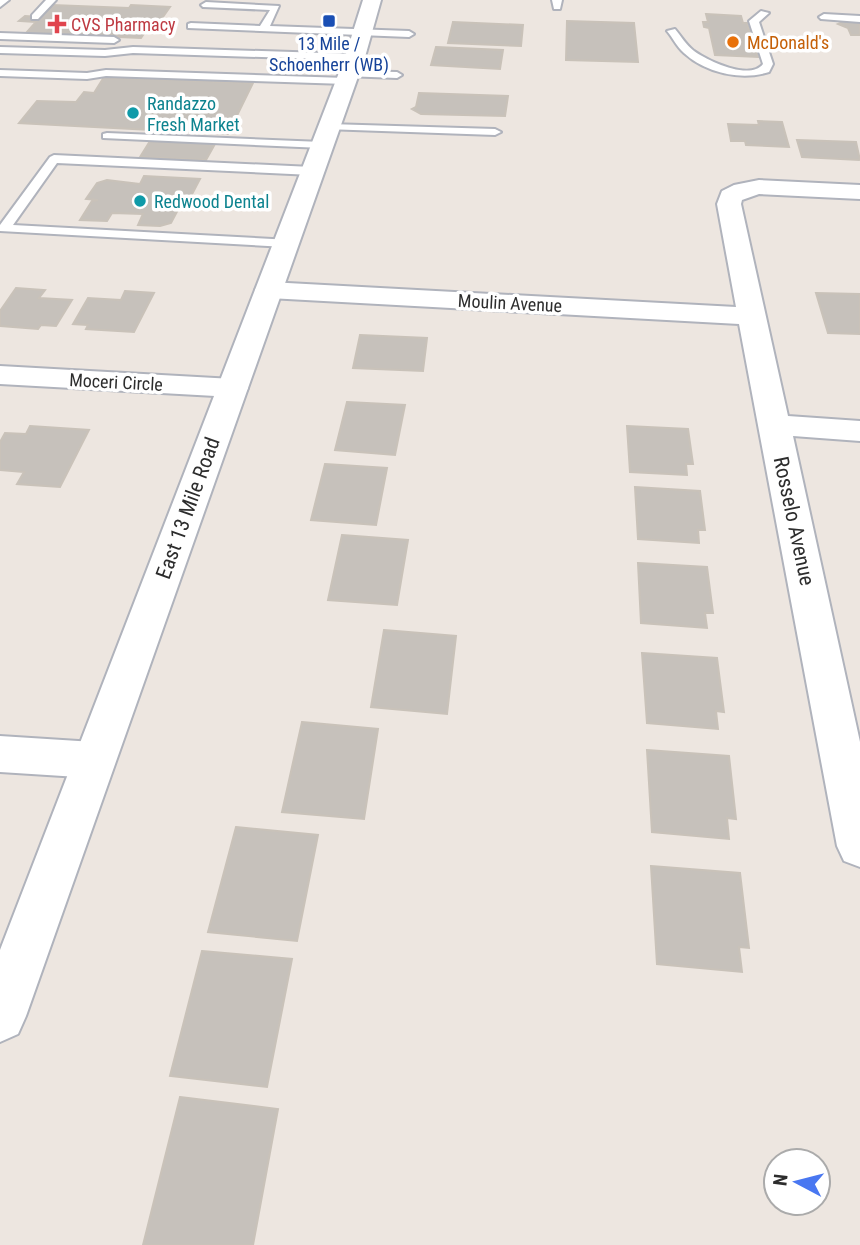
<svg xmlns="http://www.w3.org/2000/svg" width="860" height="1245" viewBox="0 0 860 1245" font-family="'Roboto Condensed',sans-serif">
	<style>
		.building { fill: #c6c1bb; stroke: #c9c2b9; stroke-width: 2 }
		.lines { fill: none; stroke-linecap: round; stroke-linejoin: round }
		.service-casing { stroke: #b0b3bc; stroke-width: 4 }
		.minor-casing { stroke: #b0b3bc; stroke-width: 4 }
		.secondary-casing { stroke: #b0b3bc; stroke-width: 4 }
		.service { fill: #fff; fill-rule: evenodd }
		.minor { fill: #fff; fill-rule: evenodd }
		.secondary { fill: #fff; fill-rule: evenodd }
		.transit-dot { fill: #1a4fb4; stroke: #fff; stroke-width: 2.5 }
		.health-dot { fill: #e0444e; stroke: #fff; stroke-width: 2.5 }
		.food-dot { fill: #e8710a; stroke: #fff; stroke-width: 2.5 }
		.culture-dot { fill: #0f9aa8; stroke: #fff; stroke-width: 2.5 }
		.labels { text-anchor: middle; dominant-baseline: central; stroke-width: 7; stroke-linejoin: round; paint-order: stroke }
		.far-health-label { font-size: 18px; fill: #be3a42; stroke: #fff; text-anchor: start }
		.far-food-label { font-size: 18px; fill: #c56008; stroke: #fff; text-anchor: start }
		.far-transit-label { font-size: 18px; fill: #164399; stroke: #fff }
		.far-culture-label { font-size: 18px; fill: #0d838f; stroke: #fff; text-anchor: start }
		.far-street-label { font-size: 18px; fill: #2d2d2d; stroke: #fff }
		.street-label { font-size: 21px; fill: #2d2d2d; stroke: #fff }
	</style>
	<rect width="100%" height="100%" fill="#ede6e0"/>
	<path class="building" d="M52,5L129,8L131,5L170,7L158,24L151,23L141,38L26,33L36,22L19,21L25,16L41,17Z
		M706,14L741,16L743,23H747L758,57L715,55L709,28L704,27L703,22H708Z
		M847,20L860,24V35H851L848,28L838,24Z
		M567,21L634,23L638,62L566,60Z
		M453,22L523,25L521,46L448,43Z
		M436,47L503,50L500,69L431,65Z
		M104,77L253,83L228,134L19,123L37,101L76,102L84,92L94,93Z
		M419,93L508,96L505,116L421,114L412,109L416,107Z
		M758,121L782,122L789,147L746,145L745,141H731L728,124L759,125Z
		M797,140L856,142L860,160L802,157Z
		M150,141L215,144L206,160L140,157Z
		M144,176L200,179L188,202L176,201L173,206H180L171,223L160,226L138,225L143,214L112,213L107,221L80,220L92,201L98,200L86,199L97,183L107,180L140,184Z
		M16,288L45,290L39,298L72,300L56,326L41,325L38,329L0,326V311Z
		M125,291L154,293L134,332L86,329L88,325L73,324L88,298L121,300Z
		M816,293L860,294V334L828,333Z
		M360,335L427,338L423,371L353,368Z
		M347,402L405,405L395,455L335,450Z
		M30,426L89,430L60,487L17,484L24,472L0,470V442L5,433L26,434Z
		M627,426L688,429L693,464H686L687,475L630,472Z
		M325,464L387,468L376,525L311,520Z
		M635,487L700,491L705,530H698L699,543L638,539Z
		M342,535L408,540L397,605L328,600Z
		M638,563L707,567L713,613H705L707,628L641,623Z
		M384,630L456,636L447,714L371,707Z
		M642,653L717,658L724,712L716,711L718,729L647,723Z
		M302,722L378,729L364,819L282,812Z
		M647,750L729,756L736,819L727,818L729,839L652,832Z
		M236,827L318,835L297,941L208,932Z
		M651,866L740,873L749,948L739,947L742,972L657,964Z
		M202,951L292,959L267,1087L170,1076Z
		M180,1097L278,1109L253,1245H143Z"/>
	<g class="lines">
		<defs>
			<path id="service" d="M0,0H9L0,7Z
				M46,0H56L38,19H32V15Z
				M552,0H562L560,9H554Z
				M206,2L279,6L270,26L409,31L414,34L409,37L188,28V24L191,23L260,26L270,10L203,7L201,5Z
				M761,11L769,13L759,22L773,64L769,72C741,81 706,73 684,53C677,47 673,38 667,31L675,29C681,36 686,45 694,51C708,61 750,81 763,64L749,21Z
				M824,14L860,16V22L821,19L819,17Z
				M0,33L114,37L119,40L114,43L0,39Z
				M0,47L105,50L133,47L355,54L360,57L355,60L133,53L105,56L0,53Z
				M0,70L87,73L106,70L346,78L351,81L346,84L106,76L87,79L0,76Z
				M349,71L397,72L402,75L397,78L345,76V72Z
				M329,124L495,129L501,132L495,135L325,129L323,127Z
				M107,133L322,142L328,145L322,148L103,138V134Z
				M54,155L312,167L318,171L312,175L57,163L13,225L291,240V246L286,247L0,231V225L50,157Z"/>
			<path id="minor" d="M759,180L860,185V199L759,194L742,200L741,204L788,416L860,421V441L793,436L860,742V867L844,861L837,846L739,324L269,298L259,296L255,290L259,284L269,282L736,307L717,204L722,191L734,185Z
				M0,366L233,379L244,381L248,388L244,395L233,397L0,384Z
				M0,736L94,742L109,747L115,760L109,773L94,778L0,772Z"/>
			<path id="secondary" d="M363,0H381L365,57L26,1016L18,1034L0,1042V950L345,57Z"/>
		</defs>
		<use href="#service" class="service-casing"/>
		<use href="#minor" class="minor-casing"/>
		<use href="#secondary" class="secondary-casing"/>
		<use href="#service" class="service"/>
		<use href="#minor" class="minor"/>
		<use href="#secondary" class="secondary"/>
	</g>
	<rect class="transit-dot" x="322" y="14" width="14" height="14" rx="3.5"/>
	<path class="health-dot" d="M53.5 13.5h7v7h7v7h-7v7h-7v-7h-7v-7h7z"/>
	<circle class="food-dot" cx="733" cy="42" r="7"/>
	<g class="culture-dot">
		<circle cx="133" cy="113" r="7"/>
		<circle cx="140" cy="201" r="7"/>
	</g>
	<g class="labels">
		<g class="far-health-label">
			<text x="71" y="24">CVS Pharmacy</text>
		</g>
		<g class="far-food-label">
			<text x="747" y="42">McDonald's</text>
		</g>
		<g class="far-transit-label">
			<text x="329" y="43">13 Mile /<tspan x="329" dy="21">Schoenherr (WB)</tspan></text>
		</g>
		<g class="far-culture-label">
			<text x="147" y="103">Randazzo<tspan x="147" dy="21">Fresh Market</tspan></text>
			<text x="154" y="201">Redwood Dental</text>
		</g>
		<g class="far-street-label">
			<text transform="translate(510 303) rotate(3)">Moulin Avenue</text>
			<text transform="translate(116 382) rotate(3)">Moceri Circle</text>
		</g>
		<g class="street-label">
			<text transform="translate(188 508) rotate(-70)">East 13 Mile Road</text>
			<text transform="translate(794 521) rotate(78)">Rosselo Avenue</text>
		</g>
	</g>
	<g transform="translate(797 1182) rotate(277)"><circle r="33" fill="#ffffff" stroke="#ababab" stroke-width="2"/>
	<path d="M0-5L12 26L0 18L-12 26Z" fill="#4977f1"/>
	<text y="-10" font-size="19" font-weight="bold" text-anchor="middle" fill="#2d2d2d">N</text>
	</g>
</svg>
